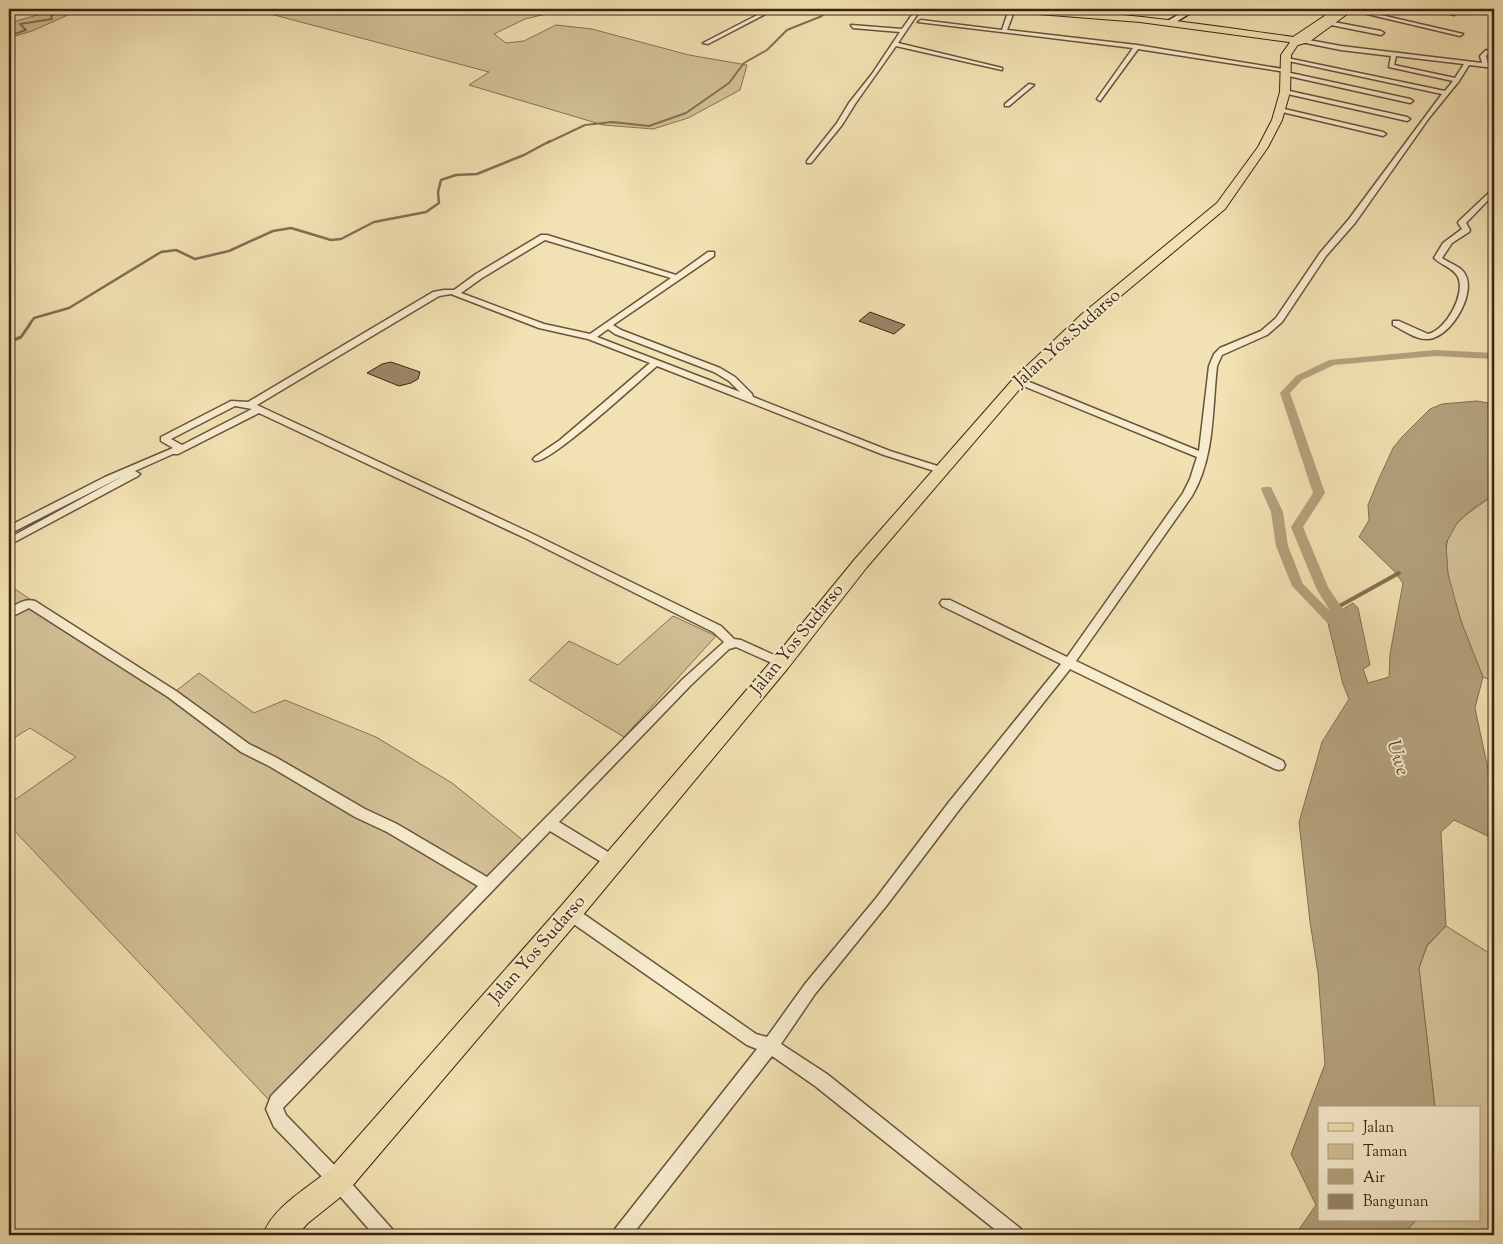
<svg xmlns="http://www.w3.org/2000/svg" width="1503" height="1244" viewBox="0 0 1503 1244" font-family="'Sorts Mill Goudy',serif">
	<style>
		.green { fill: #d3c197; stroke: #867256 }
		.water { fill: #b3a17c; stroke: #836f52 }
		.lines { fill: none; stroke-linecap: round; stroke-linejoin: round }
		.stream-far3 { stroke: #836f52; stroke-width: 2 }
		.stream-far2 { stroke: #836f52; stroke-width: 2.5 }
		.stream-far1 { stroke: #836f52; stroke-width: 3 }
		.stream { stroke: #836f52; stroke-width: 4 }
		.canal { fill: #b3a17c; fill-rule: evenodd }
		.building { fill: #9a8666; stroke: #3a2414 }
		.minor-casing { stroke: #68533c; stroke-width: 3 }
		.secondary-casing { stroke: #3a2414; stroke-width: 3 }
		.primary-casing { stroke: #3a2414; stroke-width: 2 }
		.trunk-casing { stroke: #3a2414; stroke-width: 2 }
		.minor { fill: #f7eccd; fill-rule: evenodd }
		.secondary { fill: #f7eccd; fill-rule: evenodd }
		.primary { fill: #f2e1b2; fill-rule: evenodd }
		.trunk { fill: #f2e1b2; fill-rule: evenodd }
		.labels { text-anchor: middle; dominant-baseline: central; stroke-width: 4; stroke-linejoin: round; paint-order: stroke }
		.street-label { font-size: 18px; fill: #3a2414; stroke: #f7eccd }
		.water-label { font-size: 19px; font-style: italic; fill: #5e4a33; stroke: #f7eccd }
	</style>
	<rect width="100%" height="100%" fill="#f2e1b2"/>
	<filter id="stains"><feTurbulence type="fractalNoise" baseFrequency=".004" numOctaves="4"/><feColorMatrix values="0 0 0 0 .2 0 0 0 0 .09 0 0 0 0 .02 0 0 0 .5 -.17"/></filter>
	<radialGradient id="worn" r=".72"><stop offset=".6" stop-color="#630" stop-opacity="0"/><stop offset="1" stop-color="#630" stop-opacity=".3"/></radialGradient>
	<path class="green" d="M59,9H106L70,14L32,31L9,38V23Z
		M272,9H567L525,19L494,34L506,43L524,41L556,25L592,29L689,55L747,65L740,90L688,118L653,129L603,125L469,85L489,72L263,12Z
		M1494,494V681L1483,677C1470,645 1433,563 1451,531C1462,514 1480,507 1494,494Z
		M12,587L172,694L199,673L254,713L285,700L376,737L452,783L524,841L269,1100L9,825V804L76,757L30,728L9,741V590Z
		M673,616L716,636L624,737L529,680L569,641L618,665Z
		M1446,926L1494,956V1235H1403L1416,1220H1479V1108H1435L1419,968L1427,946Z"/>
	<path class="water" d="M1477,401L1494,404V494L1471,510L1457,523L1446,543L1448,574L1461,621L1483,677L1475,708L1494,797V839L1454,820L1441,832L1446,926L1427,945L1419,968L1435,1108H1319V1220H1416L1403,1235H1295L1316,1205L1291,1154L1325,1064L1318,973L1310,922L1299,822L1322,742L1349,699L1343,684L1327,619L1353,603L1358,608L1370,665L1363,669L1368,683L1389,677L1390,654L1403,583L1394,571L1359,537L1369,520L1368,505L1377,483L1393,448L1402,437L1430,409L1442,404Z"/>
	<g class="lines">
		<path class="stream-far3" d="M9,36L26,30L20,24L52,19L51,16L59,11L99,9
			M547,143L585,125L612,122L649,126L686,113L729,83L744,63L767,50L787,30L822,16L826,9"/>
		<path class="stream-far2" d="M29,325L34,318L69,308L161,252L176,250L195,259L229,251L273,231L291,228L331,240L341,239L374,222L426,212L439,203L438,192L441,180L456,175L477,174L524,155L550,141"/>
		<path class="stream-far1" d="M9,342L21,337L30,324"/>
		<path class="stream" d="M1336,608L1399,573"/>
		<path class="canal" d="M1435,350L1494,353V359L1435,356L1334,365L1302,380L1290,393L1325,493L1303,527L1328,587L1342,608L1347,630L1345,633H1337L1292,586L1276,546L1271,512L1261,489L1263,487H1271L1283,512L1288,546L1303,584L1330,611L1316,588L1291,527L1313,493L1280,393L1296,376L1329,360Z"/>
	</g>
	<path class="building" d="M870,312L905,325L894,334L859,321Z
		M391,362L420,372L418,379L411,383L399,386L367,373L382,364Z"/>
	<g class="lines">
		<defs>
			<path id="minor" d="M769,9H775L708,44L703,43Z
				M916,9H921L898,43L1002,68V70L896,46L855,104L842,125L811,163H807V161L837,123L849,103L872,74L900,32L853,28L851,25L902,29Z
				M1009,9H1015L1007,30L1137,45L1289,70L1286,72L1138,49L1100,101L1097,99L1133,48L918,22L921,20L1002,30Z
				M1346,9H1355L1463,34L1460,36Z
				M1432,9H1441L1457,13L1454,15Z
				M1323,20L1381,31L1384,33L1381,35L1321,23Z
				M1303,39L1341,46L1482,63L1480,56L1486,50L1489,52L1486,56L1488,64H1494V68L1469,65L1459,81L1429,118L1355,223L1326,256L1282,322L1267,335L1222,355L1217,366C1212,410 1215,457 1192,496L1076,661L1283,761L1285,765L1283,769L1279,770L1275,769L1070,669L959,810L887,905L815,994L781,1044L827,1074L1021,1229L1024,1235H1002L815,1086L772,1056L632,1235H612L615,1229L757,1049L747,1045L565,918L563,913L565,908L570,907L575,908L756,1034L767,1037L805,984L877,897L949,802L1061,664L942,606L940,603L942,600H950L1067,657L1183,493L1190,479L1197,457L1016,383V379H1022L1199,451L1209,366L1214,354L1220,348L1261,331L1276,318L1320,253L1349,219L1442,94L1284,60L1287,58L1445,91L1453,81L1389,67L1391,56L1341,50L1301,42ZM1396,56L1464,64L1455,78L1394,65Z
				M1286,72L1410,99L1413,101L1410,103L1284,75Z
				M1029,84L1034,85L1009,106H1005V104Z
				M1285,90L1407,117L1410,119L1407,121L1283,93L1282,92Z
				M1280,108L1383,132L1386,134L1383,136L1278,111L1277,110Z
				M1494,188V194L1466,223L1470,230L1469,232L1452,243L1442,258C1450,264 1462,266 1466,276C1475,296 1450,338 1428,339C1416,340 1403,330 1393,325V321H1399L1428,334C1446,330 1466,294 1458,277C1454,268 1441,265 1434,258L1443,243L1462,229L1458,223L1459,221Z
				M541,235H547L676,275L708,252H714V256L613,325L621,330L720,368L735,377L752,394L753,397L890,451L944,468L946,470L941,473L884,455L657,366C640,380 550,464 535,461L533,459L535,457L560,440L650,363L588,339L539,328L451,294L439,296L257,405L535,535L721,626L734,639L741,640L785,660L787,663L785,666L781,667L736,647L729,649L691,685L559,822L618,858L620,862L618,866L613,868L608,866L550,831L283,1108L286,1115L344,1175L392,1229L395,1235H374L332,1187L274,1127L266,1109L271,1096L478,886L387,832L355,817L269,766L241,752L168,697L29,608L9,618V609C17,604 25,598 35,601L176,691L249,744L277,758L365,809L397,824L487,877L683,679L724,642L713,632L527,539L259,413L178,454H173L135,471L140,474L138,476L9,545V538L125,475L13,532L9,533V526L105,477L173,448L161,441V437L231,401L248,402L433,292L444,290H454L476,274ZM545,240L671,278L590,334L544,324L461,293L482,278ZM608,329L615,334L714,372L729,381L740,392L597,337ZM235,406L252,409L182,445L171,439Z"/>
			<path id="secondary" d="M1188,9H1197L1171,25L1164,23Z"/>
			<path id="primary" d="M1294,40L1299,43L1291,55L1290,92L1282,120L1268,147L1225,209L1092,320L1024,384L867,567L788,668L578,921L348,1191L308,1223L297,1235H263C272,1208 306,1189 328,1171L562,905L774,658L855,559L1014,378L1082,314L1217,203L1258,147L1272,120L1280,92L1281,55L1291,41Z"/>
			<path id="trunk" d="M1010,9C1105,9 1199,24 1293,37L1335,9H1354L1309,42L1294,46L1289,42L1140,22L1014,12Z"/>
		</defs>
		<use href="#minor" class="minor-casing"/>
		<use href="#secondary" class="secondary-casing"/>
		<use href="#primary" class="primary-casing"/>
		<use href="#trunk" class="trunk-casing"/>
		<use href="#minor" class="minor"/>
		<use href="#secondary" class="secondary"/>
		<use href="#primary" class="primary"/>
		<use href="#trunk" class="trunk"/>
	</g>
	<g class="labels">
		<g class="street-label">
			<text transform="translate(1068 339) rotate(-42)">Jalan Yos Sudarso</text>
			<text transform="translate(798 640) rotate(-51)">Jalan Yos Sudarso</text>
			<text transform="translate(538 950) rotate(-49)">Jalan Yos Sudarso</text>
		</g>
		<g class="water-label">
			<text transform="translate(1397 758) rotate(72)">Uwe</text>
		</g>
	</g>
	<rect width="1503" height="1244" fill="none" stroke="#f2e1b2" stroke-width="30"/>
	<rect x="10" y="10" width="1483" height="1224" fill="none" stroke="#3a2414" stroke-width="2.5"/>
	<rect x="15" y="15" width="1473" height="1214" fill="none" stroke="#3a2414"/>
	<rect x="1318" y="1106" width="162" height="115" fill="#f7eccd" stroke="#ab9c83"/>
	<rect x="1328" y="1123" width="25" height="8" fill="#f2e1b2" stroke="#ab9c83"/>
	<text x="1363" y="1132" font-size="15" fill="#3a2414">Jalan</text>
	<rect x="1328" y="1144" width="25" height="15" fill="#d3c197" stroke="#ab9c83"/>
	<text x="1363" y="1156" font-size="15" fill="#3a2414">Taman</text>
	<rect x="1328" y="1169" width="25" height="15" fill="#b3a17c" stroke="#ab9c83"/>
	<text x="1363" y="1182" font-size="15" fill="#3a2414">Air</text>
	<rect x="1328" y="1194" width="25" height="15" fill="#9a8666" stroke="#ab9c83"/>
	<text x="1363" y="1206" font-size="15" fill="#3a2414">Bangunan</text>
	<rect width="100%" height="100%" filter="url(#stains)"/>
	<rect width="100%" height="100%" fill="url(#worn)"/>
</svg>
